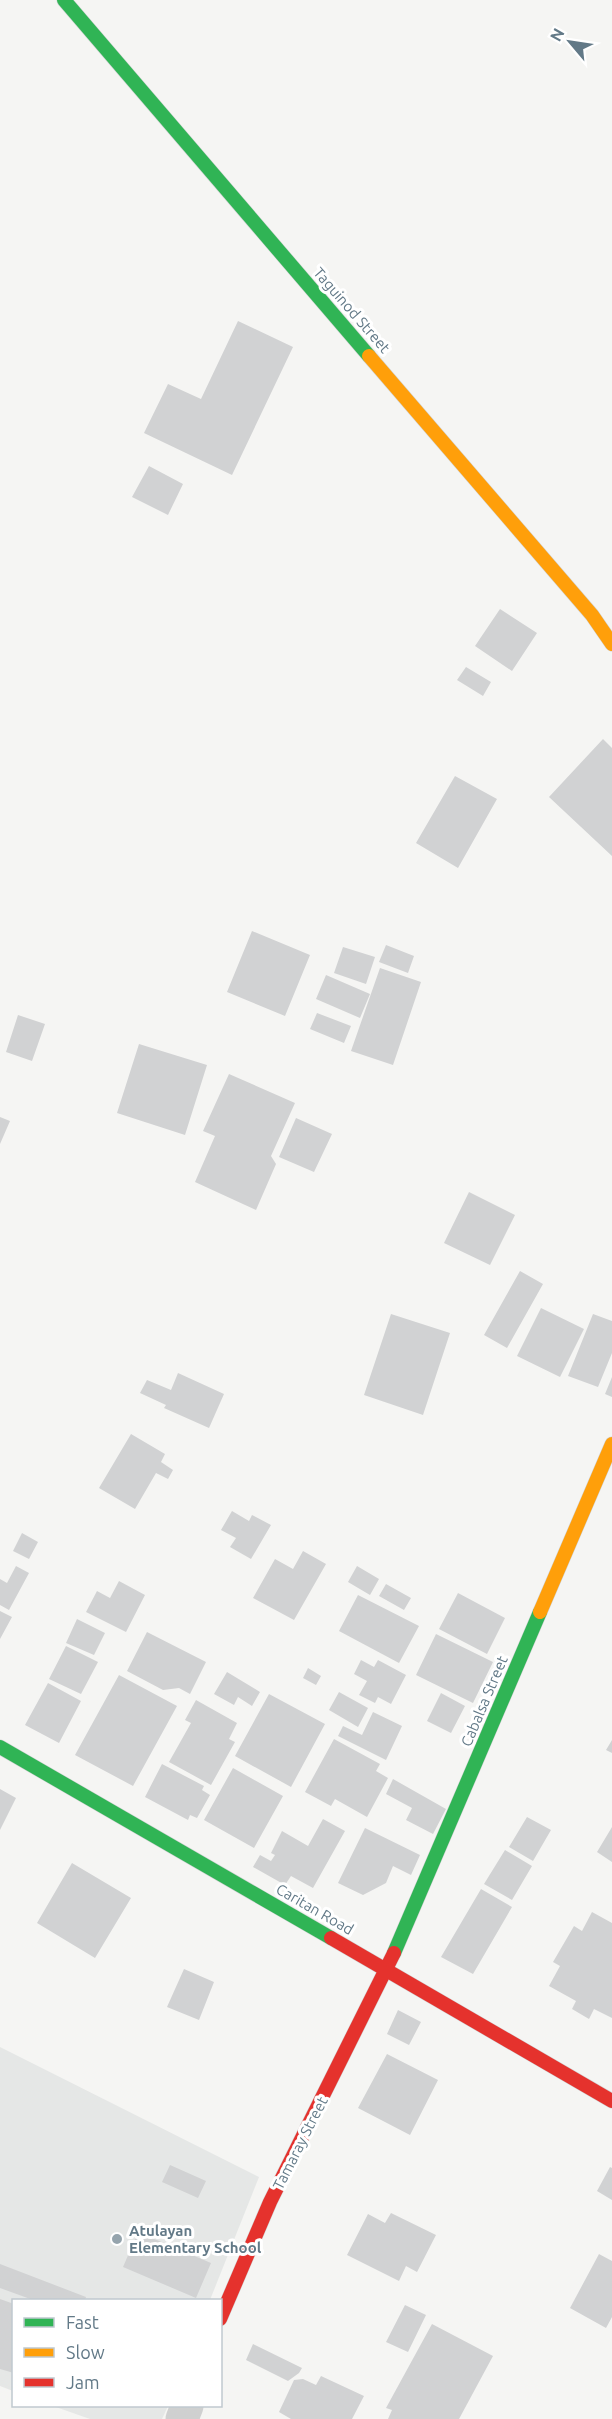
<svg xmlns="http://www.w3.org/2000/svg" width="612" height="2419" viewBox="0 0 612 2419" font-family="Ubuntu,sans-serif">
	<style>
		.built { fill: #e5e7e6 }
		.building { fill: #d1d2d3 }
		.lines { fill: none; stroke-linecap: round; stroke-linejoin: round }
		.fast-casing { stroke: #d0d2d3; stroke-width: 15 }
		.slow-casing { stroke: #d0d2d3; stroke-width: 15 }
		.jam-casing { stroke: #d0d2d3; stroke-width: 15 }
		.street { stroke: #cfd0d0; stroke-width: 33 }
		.fast { stroke: #30b455; stroke-width: 14 }
		.slow { stroke: #ff9f0a; stroke-width: 14 }
		.jam { stroke: #e5322d; stroke-width: 14 }
		.poi-dot { fill: #95a4ad; stroke: #fff; stroke-width: 2 }
		.labels { text-anchor: middle; dominant-baseline: central; stroke-width: 6; stroke-linejoin: round; paint-order: stroke }
		.street-label { font-size: 15px; fill: #627987; stroke: #fff }
		.poi-label { font-size: 15px; font-weight: bold; fill: #627987; stroke: #fff; text-anchor: start }
	</style>
	<rect width="100%" height="100%" fill="#f5f5f3"/>
	<path class="built" d="M0,2047L259,2177L210,2300H14L13,2391L0,2386Z
		M53,2406H168L162,2419H90Z"/>
	<path class="building" d="M238,321L293,347L232,475L144,433L168,384L201,399Z
		M149,466L183,484L168,515L132,497Z
		M500,609L537,633L512,671L475,646Z
		M466,667L491,682L483,696L457,680Z
		M603,739L612,748V856L549,797Z
		M455,776L497,799L458,868L416,843Z
		M252,931L310,955L285,1016L227,992Z
		M386,945L414,956L408,973L379,962Z
		M343,947L375,957L366,984L334,973Z
		M380,968L421,982L393,1065L351,1051Z
		M326,975L370,994L360,1018L316,999Z
		M317,1013L351,1026L344,1043L310,1029Z
		M18,1015L45,1024L32,1061L6,1052Z
		M139,1044L207,1065L185,1135L117,1113Z
		M229,1074L295,1103L271,1156L276,1164L256,1210L195,1182L215,1136L203,1131Z
		M0,1117L10,1121L0,1144Z
		M296,1118L332,1134L314,1172L279,1157Z
		M469,1192L515,1215L490,1265L444,1243Z
		M520,1271L543,1284L507,1348L484,1335Z
		M541,1308L584,1329L560,1377L517,1356Z
		M391,1314L450,1333L423,1415L364,1395Z
		M593,1314L612,1321V1353L598,1387L568,1376Z
		M178,1373L224,1394L209,1428L164,1408L166,1405L140,1393L147,1380L171,1390Z
		M612,1377V1397L605,1394Z
		M131,1434L165,1454L161,1462L173,1470L168,1479L156,1473L135,1509L99,1488Z
		M232,1511L249,1521L252,1515L271,1525L251,1559L230,1547L236,1538L221,1530Z
		M22,1533L38,1542L29,1559L13,1551Z
		M303,1551L326,1564L294,1620L253,1598L275,1559L293,1569Z
		M16,1566L29,1573L9,1610L0,1605V1579L7,1583Z
		M357,1566L379,1579L370,1595L348,1582Z
		M119,1581L145,1595L126,1632L86,1612L97,1591L110,1598Z
		M386,1584L411,1598L404,1610L379,1596Z
		M458,1593L505,1618L487,1654L439,1629Z
		M358,1595L419,1626L399,1663L339,1631Z
		M0,1611L12,1617L0,1639Z
		M77,1619L105,1633L94,1655L66,1643Z
		M147,1632L206,1662L190,1694L179,1688L163,1690L127,1671Z
		M436,1634L493,1662L473,1703L416,1675Z
		M66,1646L98,1662L81,1694L49,1679Z
		M361,1660L374,1667L378,1660L406,1675L391,1704L378,1697L375,1703L359,1695L367,1681L354,1674Z
		M308,1668L321,1676L316,1685L303,1678Z
		M227,1672L260,1692L252,1706L238,1697L234,1705L214,1694Z
		M119,1675L177,1706L133,1786L75,1755Z
		M48,1683L81,1701L59,1743L25,1725Z
		M339,1692L368,1708L358,1727L329,1710Z
		M441,1693L465,1706L451,1733L427,1721Z
		M269,1694L325,1724L291,1787L235,1756Z
		M196,1700L237,1723L229,1739L235,1742L211,1785L169,1762L191,1723L185,1720Z
		M373,1712L402,1726L386,1760L338,1736L343,1726L362,1735Z
		M334,1739L380,1764L376,1771L388,1778L367,1817L335,1799L331,1806L305,1792Z
		M612,1740V1753L606,1750Z
		M162,1764L204,1786L202,1790L210,1795L197,1818L190,1815L188,1820L145,1797Z
		M233,1768L283,1796L254,1848L204,1820Z
		M393,1779L446,1809L433,1834L406,1820L412,1808L386,1794Z
		M0,1789L16,1798L0,1830Z
		M527,1817L551,1830L533,1861L509,1847Z
		M323,1819L345,1831L313,1888L291,1876L285,1885L253,1867L260,1855L271,1861L275,1855L271,1853L282,1831L308,1846Z
		M612,1827V1862L597,1852Z
		M365,1828L420,1855L411,1875L393,1866L386,1883L363,1895L338,1883Z
		M505,1850L532,1866L512,1900L484,1884Z
		M72,1863L131,1898L95,1958L37,1923Z
		M481,1889L512,1907L473,1974L441,1957Z
		M592,1912L612,1923V2018L594,2009L589,2019L572,2009L576,2001L549,1986L560,1966L553,1962L574,1926L582,1931Z
		M184,1969L214,1982L199,2020L167,2007Z
		M398,2010L421,2022L409,2045L387,2034Z
		M387,2054L438,2080L410,2135L358,2108Z
		M170,2165L206,2181L198,2198L162,2182Z
		M610,2167L612,2168V2200L597,2191Z
		M391,2213L436,2235L417,2272L406,2266L399,2281L347,2255L368,2214L385,2223Z
		M138,2232L211,2263L196,2298L123,2267Z
		M599,2254L612,2261V2317L606,2328L570,2308Z
		M0,2264L86,2297L85,2300H33L0,2288Z
		M0,2299L14,2304V2373L0,2369Z
		M405,2305L426,2315L408,2352L386,2342Z
		M432,2324L493,2356L459,2419H388L392,2410L386,2408Z
		M253,2344L302,2368L299,2373L288,2381L246,2360Z
		M321,2376L364,2396L352,2419H291L279,2412L294,2380L303,2379L316,2385Z"/>
	<g class="lines">
		<defs>
			<path id="fast" d="M64,0L369,356
				M0,1747L331,1938
				M394,1953L540,1612"/>
			<path id="slow" d="M369,356L592,615L612,644
				M540,1612L612,1444"/>
			<path id="jam" d="M331,1938L612,2101
				M220,2319L270,2202L394,1953"/>
		</defs>
		<use href="#fast" class="fast-casing"/>
		<use href="#slow" class="slow-casing"/>
		<use href="#jam" class="jam-casing"/>
		<path class="street" d="M182,2419L187,2406"/>
		<use href="#fast" class="fast"/>
		<use href="#slow" class="slow"/>
		<use href="#jam" class="jam"/>
	</g>
	<circle class="poi-dot" cx="117" cy="2239" r="6"/>
	<g class="labels">
		<g class="street-label">
			<text transform="translate(352 310) rotate(49)">Taguinod Street</text>
			<text transform="translate(484 1701) rotate(-67)">Cabalsa Street</text>
			<text transform="translate(315 1909) rotate(30)">Caritan Road</text>
			<text transform="translate(300 2143) rotate(-63)">Tamaray Street</text>
		</g>
		<g class="poi-label">
			<text x="129" y="2230">Atulayan<tspan x="129" dy="17">Elementary School</tspan></text>
		</g>
	</g>
	<rect x="12" y="2299" width="210" height="108" fill="#ffffff" stroke="#c0c9cf" stroke-width="1.5"/>
	<rect x="24" y="2318" width="30" height="9" fill="#30b455" stroke="#c0c9cf" stroke-width="1.5"/>
	<text x="66" y="2329" font-size="18" fill="#627987">Fast</text>
	<rect x="24" y="2348" width="30" height="9" fill="#ff9f0a" stroke="#c0c9cf" stroke-width="1.5"/>
	<text x="66" y="2359" font-size="18" fill="#627987">Slow</text>
	<rect x="24" y="2378" width="30" height="9" fill="#e5322d" stroke="#c0c9cf" stroke-width="1.5"/>
	<text x="66" y="2389" font-size="18" fill="#627987">Jam</text>
	<g transform="translate(570 42) rotate(299)" stroke="#ffffff" stroke-width="4.5" paint-order="stroke">
	<path d="M0-4.5L10 22L0 15L-10 22Z" fill="#627987"/>
	<text y="-9" font-size="16" font-weight="bold" text-anchor="middle" fill="#627987">N</text>
	</g>
</svg>
